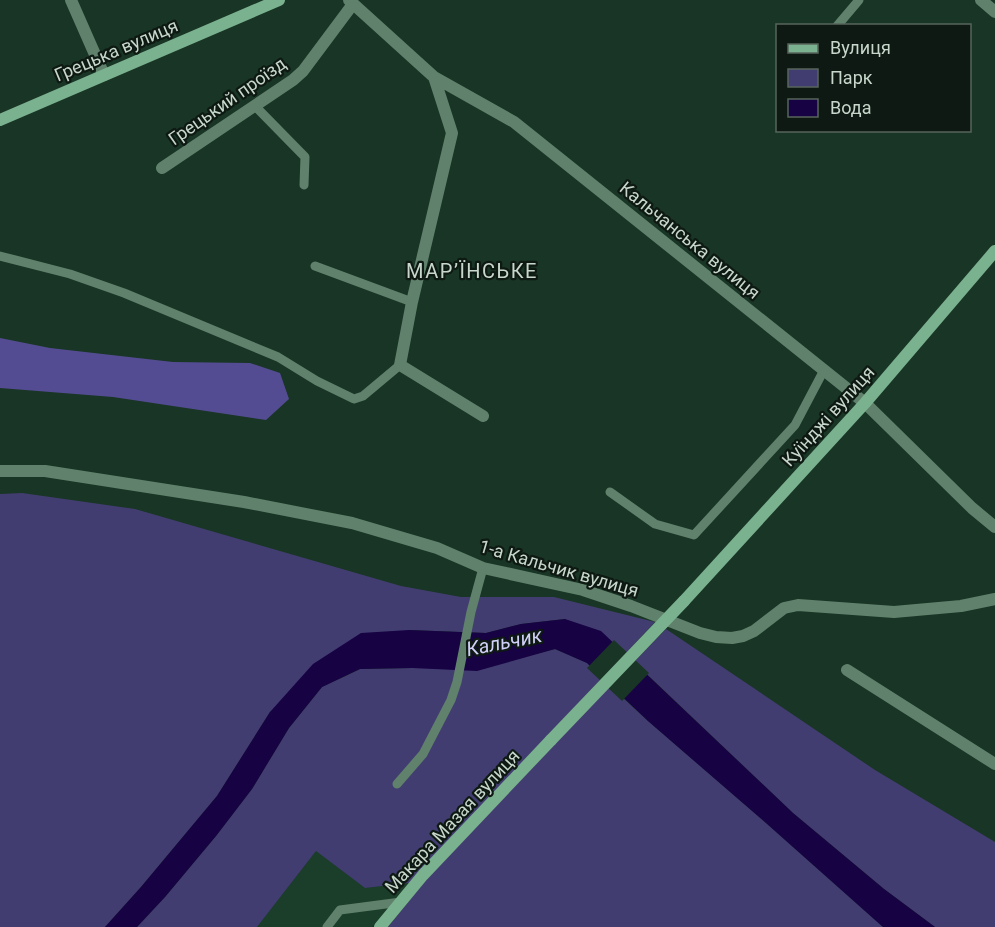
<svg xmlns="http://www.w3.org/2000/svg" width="995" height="927" viewBox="0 0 995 927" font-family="Roboto,sans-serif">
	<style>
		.built { fill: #1b3e2a }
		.green { fill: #423d70 }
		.forest { fill: #544c92 }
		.water { fill: #170244 }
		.pier { fill: #193525 }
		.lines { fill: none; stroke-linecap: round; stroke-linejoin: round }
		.lane { stroke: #60816c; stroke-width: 9 }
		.street { stroke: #60816c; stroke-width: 12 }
		.secondary { stroke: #7ab18f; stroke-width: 12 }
		.secondary-bridge { stroke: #7ab18f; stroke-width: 12 }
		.labels { text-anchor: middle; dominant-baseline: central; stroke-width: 4.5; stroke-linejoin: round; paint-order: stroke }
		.street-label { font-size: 18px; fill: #c7d7cc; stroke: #0d1912 }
		.neighbourhood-label { font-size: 20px; letter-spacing: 1.5px; fill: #c7d7cc; stroke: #0d1912 }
		.water-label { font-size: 20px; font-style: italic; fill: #d1d0f9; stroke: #0d1912 }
	</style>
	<rect width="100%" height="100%" fill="#193525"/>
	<path class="built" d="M316,851L365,888L409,883L372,927H257Z"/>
	<path class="green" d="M22,493L135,509L401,586L461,597H554L655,622L625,654L565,619L521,624L486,633L409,630L270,712L217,796L141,887L105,927H0V494Z
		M666,629L875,770L995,842V927H935L884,889L793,813L634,662Z
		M555,649L587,663L602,678L409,883L365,888L316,851L257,927H137L165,897L216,836L252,789L289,728L322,687L360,669L412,668L516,659Z
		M610,686L648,721L766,823L883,927H388L427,879Z"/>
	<path class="forest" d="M0,338L50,348L173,362L250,363L280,373L289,399L266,420L113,397L0,388Z"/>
	<path class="water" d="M565,619L601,631L793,813L884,889L935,927H883L766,823L648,721L587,663L555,649L477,671L412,668L360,669L322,687L289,728L252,789L216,836L165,897L137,927H105L141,887L217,796L270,712L313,664L361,633L409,630L486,633L521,624Z"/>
	<path class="pier" d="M614,640L649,673L622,701L587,668Z"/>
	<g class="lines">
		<path class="lane" d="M837,26L859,0
			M255,106L305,157L304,185
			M0,256L70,274L124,293L278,357L317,381L354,399L363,396L400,365
			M315,266L412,302
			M610,492L655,524L694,535L795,425L824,370
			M397,784L423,754L451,700L457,682L471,612L483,568
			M327,927L340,910L401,902"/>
		<path class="street" d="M71,0L104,75
			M349,0L434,77L514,122L865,403L972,508L995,527
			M981,0L995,12
			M434,77L452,133L412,302L400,365L483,416
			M162,168L293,80L303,71L353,4
			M0,471H45L244,502L352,523L437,548L483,568L583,590L631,606L700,633L716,637L732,638L743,636L754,631L784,608L798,605L894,612L961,606L995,599
			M847,670L995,764"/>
		<path class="secondary" d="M0,120L279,0
			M684,601L865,403L995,251
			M380,927L423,875L551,740"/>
		<path class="secondary-bridge" d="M551,740L684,601"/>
	</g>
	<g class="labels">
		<g class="street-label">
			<text transform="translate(116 50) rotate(-23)">Грецька вулиця</text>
			<text transform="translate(227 101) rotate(-35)">Грецький проїзд</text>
			<text transform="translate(690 240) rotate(39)">Кальчанська вулиця</text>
			<text transform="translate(828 416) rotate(-48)">Куїнджі вулиця</text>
			<text transform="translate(559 568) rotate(16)">1-а Кальчик вулиця</text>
			<text transform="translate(452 821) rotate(-47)">Макара Мазая вулиця</text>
		</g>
		<g class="neighbourhood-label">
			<text x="472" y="271">МАР’ЇНСЬКЕ</text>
		</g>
		<g class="water-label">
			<text transform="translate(504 642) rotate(-11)">Кальчик</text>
		</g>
	</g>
	<rect x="776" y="24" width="195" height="108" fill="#0d1912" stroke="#57655c" stroke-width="1.5"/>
	<rect x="788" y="44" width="30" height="9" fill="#7ab18f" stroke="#57655c" stroke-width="1.5"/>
	<text x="830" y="54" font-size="18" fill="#c7d7cc">Вулиця</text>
	<rect x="788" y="69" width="30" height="18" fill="#423d70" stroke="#57655c" stroke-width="1.5"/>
	<text x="830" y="84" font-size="18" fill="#c7d7cc">Парк</text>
	<rect x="788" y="99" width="30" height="18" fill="#170244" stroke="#57655c" stroke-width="1.5"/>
	<text x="830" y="114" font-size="18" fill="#c7d7cc">Вода</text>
</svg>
